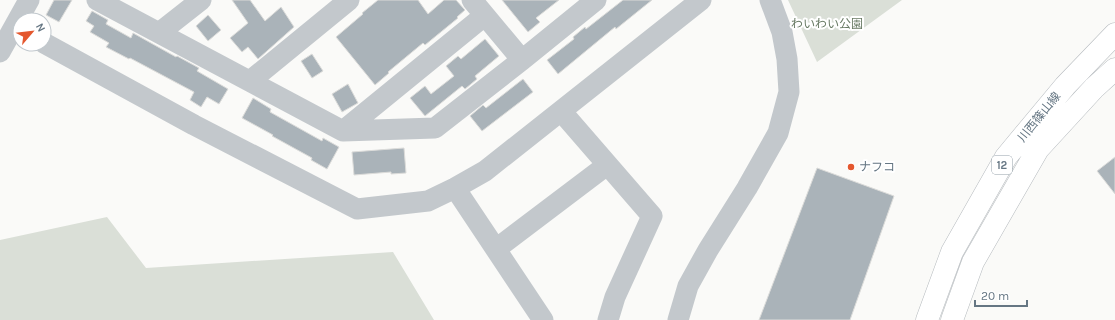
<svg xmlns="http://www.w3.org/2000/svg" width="1115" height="320" viewBox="0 0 1115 320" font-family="Karla,'Noto Sans JP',sans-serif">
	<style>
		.green { fill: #dadfd7 }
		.building { fill: #aab3b9; stroke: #dcdcda }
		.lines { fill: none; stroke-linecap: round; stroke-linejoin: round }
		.major-casing { stroke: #b5babe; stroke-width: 23 }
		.minor { stroke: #c3c8cc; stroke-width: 21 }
		.major { stroke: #fff; stroke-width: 22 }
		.poi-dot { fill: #e4572e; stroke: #fff; stroke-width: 1.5 }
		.labels { text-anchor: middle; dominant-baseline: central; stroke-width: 4; stroke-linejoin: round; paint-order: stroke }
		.shield { fill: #fff; stroke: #939fa8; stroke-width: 1 }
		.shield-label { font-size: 11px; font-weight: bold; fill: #657683 }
		.park-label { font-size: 12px; fill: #687a64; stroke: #fff }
		.street-label { font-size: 12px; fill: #657683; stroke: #fff }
		.poi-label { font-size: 12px; fill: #657683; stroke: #fff; text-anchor: start }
	</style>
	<rect width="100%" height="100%" fill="#fafaf8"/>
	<path class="green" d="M788,0H902L817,62Z
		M107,217L146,268L393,252L434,320H0V240Z"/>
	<path class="building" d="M54,0H72L59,22L46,15Z
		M232,0H250L265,21L281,7L294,27L258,59L248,47L242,52L230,38L248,23Z
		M378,0H418L428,14L444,0H456L465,10L457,17L458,18L425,45L423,43L388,72L389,73L375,85L336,37L363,14L362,13Z
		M502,0H559L536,18L540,22L528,32Z
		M623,0H652L616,29L615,27L558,74L547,60L574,39L573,37L585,27L586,29Z
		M92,11L108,20L106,24L131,38L133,33L176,57L177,56L199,68L197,71L228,89L219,104L207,97L201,107L190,100L194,92L130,58L129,59L106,47L109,43L90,32L94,26L86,21Z
		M208,15L221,30L208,41L196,26Z
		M485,39L499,56L475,76L477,79L465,89L462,86L425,116L410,98L425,86L431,94L454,76L446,66L458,56L461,59Z
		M312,54L323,71L312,78L301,61Z
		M523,79L533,92L482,131L470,116L483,105L486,108Z
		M348,84L358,103L342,112L332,94Z
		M253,98L271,109L270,112L322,141L323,138L339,147L327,169L311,160L312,158L272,136L273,135L242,118Z
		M404,148L406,173L391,174V172L354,175L352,152Z
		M1115,157V194L1097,171Z
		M817,168L894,196L850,320H759Z"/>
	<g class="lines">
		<defs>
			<path id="major" d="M927,320L952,252L1006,157L1065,86L1115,34
				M952,320L973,262L1038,149L1094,88L1115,69"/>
		</defs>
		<use href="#major" class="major-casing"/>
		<path class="minor" d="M97,0L343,131L435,128L522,60L596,0
			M472,0L522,60
			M159,33L201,0
			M44,43L194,125L357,209L428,201L455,188L485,171L701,0
			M0,52L29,0
			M250,81L349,0
			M561,111L652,216L615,297L608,320
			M343,131L484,16
			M455,188L543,320
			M496,249L607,165
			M678,320L688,286L708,250L747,188L778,133L789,92L787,59L782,32L770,0"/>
		<use href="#major" class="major"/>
	</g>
	<circle class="poi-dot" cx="851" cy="167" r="4"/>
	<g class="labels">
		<rect class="shield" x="992" y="156" width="20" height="18" rx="3"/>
		<g class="shield-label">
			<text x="1002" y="165">12</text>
		</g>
		<g class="park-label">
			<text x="827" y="24">わいわい公園</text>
		</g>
		<g class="street-label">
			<text transform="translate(1039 117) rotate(-51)">川西篠山線</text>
		</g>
		<g class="poi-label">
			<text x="859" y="167">ナフコ</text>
		</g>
	</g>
	<g transform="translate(32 32) rotate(62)"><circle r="19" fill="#ffffff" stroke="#c1c8cd"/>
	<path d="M0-3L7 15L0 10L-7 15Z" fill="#e4572e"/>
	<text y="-6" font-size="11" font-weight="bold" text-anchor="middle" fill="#657683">N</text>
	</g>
	<path d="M975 300v6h52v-6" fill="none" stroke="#657683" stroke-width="2"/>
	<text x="981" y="300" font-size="12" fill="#657683" stroke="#ffffff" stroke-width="3" paint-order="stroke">20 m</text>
</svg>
